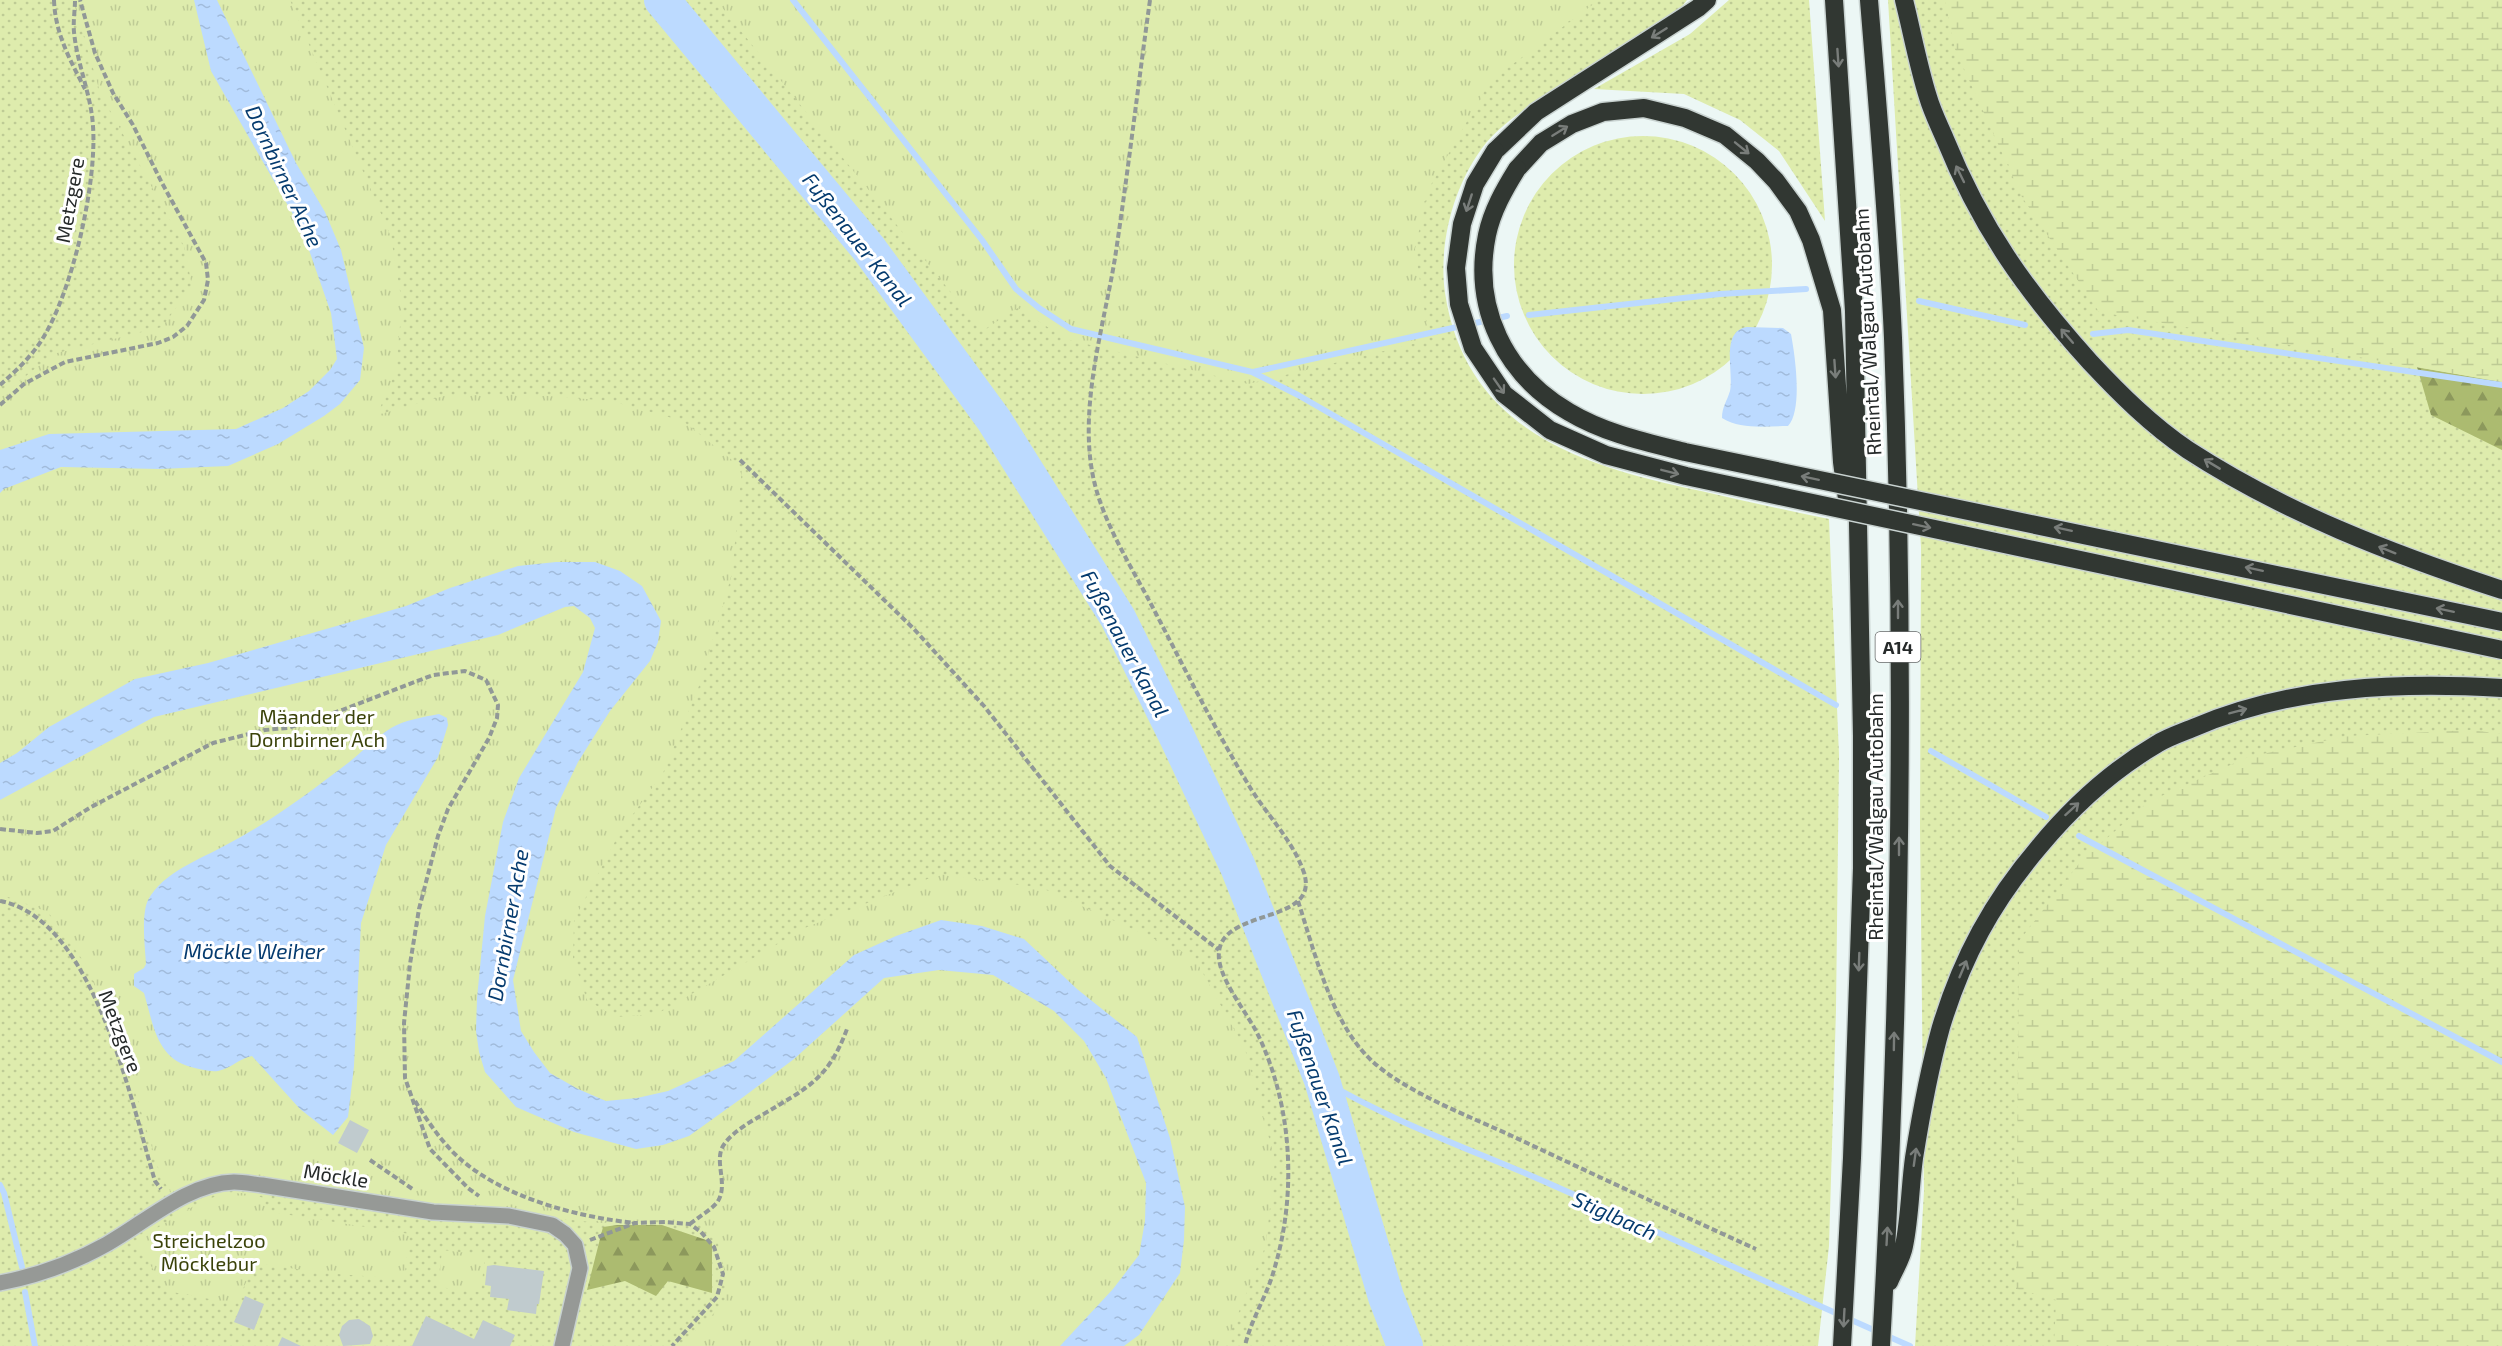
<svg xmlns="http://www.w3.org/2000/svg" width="2502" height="1346" viewBox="0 0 2502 1346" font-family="'Exo 2',sans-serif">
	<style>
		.grass { fill: url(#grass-dots) }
		.forest { fill: url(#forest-firs) }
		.wetland { fill: url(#wetland-marsh) }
		.park { fill: url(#park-tufts) }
		.water { fill: url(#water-ripples) }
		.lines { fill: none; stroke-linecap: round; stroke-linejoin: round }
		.stream { stroke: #bcdaff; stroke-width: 6 }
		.river { stroke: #bcdaff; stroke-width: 36 }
		.building { fill: #c0cbce }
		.street-casing { stroke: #c8d2d0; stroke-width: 18 }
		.highway-casing { stroke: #c8d2d0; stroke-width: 21 }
		.path { stroke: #919897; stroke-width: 4; stroke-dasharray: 6 3; stroke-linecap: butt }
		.street { stroke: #969996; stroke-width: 15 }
		.highway { stroke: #313732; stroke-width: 18 }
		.highway-bridge-casing { stroke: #c8d2d0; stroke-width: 21; stroke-linecap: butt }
		.highway-bridge { stroke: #313732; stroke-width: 18 }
		.oneway { stroke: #797d7a }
		.labels { text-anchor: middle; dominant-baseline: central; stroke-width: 6; stroke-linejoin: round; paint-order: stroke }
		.shield { fill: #fff; stroke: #676a6a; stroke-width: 1.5 }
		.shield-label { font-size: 18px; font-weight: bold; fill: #262a2a }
		.street-label { font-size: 20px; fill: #262a2a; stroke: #fff }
		.park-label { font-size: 20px; fill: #3b430a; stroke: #fff }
		.water-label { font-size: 21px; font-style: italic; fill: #053b6f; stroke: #fff }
	</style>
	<defs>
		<pattern id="grass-dots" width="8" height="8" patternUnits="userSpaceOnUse" patternTransform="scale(1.5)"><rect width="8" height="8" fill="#deecad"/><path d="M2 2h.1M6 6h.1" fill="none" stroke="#becb95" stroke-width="1.8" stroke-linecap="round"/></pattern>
		<pattern id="forest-firs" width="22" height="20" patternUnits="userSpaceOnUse" patternTransform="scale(1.5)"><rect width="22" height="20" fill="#acbb70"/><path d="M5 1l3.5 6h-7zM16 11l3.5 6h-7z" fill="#8c985c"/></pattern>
		<pattern id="wetland-marsh" width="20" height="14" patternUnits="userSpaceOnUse" patternTransform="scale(1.5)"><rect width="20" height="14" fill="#deecad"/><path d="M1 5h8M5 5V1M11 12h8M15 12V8" fill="none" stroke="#becb95"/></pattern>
		<pattern id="park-tufts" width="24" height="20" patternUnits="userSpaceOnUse" patternTransform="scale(1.5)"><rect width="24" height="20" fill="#deecad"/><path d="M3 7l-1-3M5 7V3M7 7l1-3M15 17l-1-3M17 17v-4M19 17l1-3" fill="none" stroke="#becb95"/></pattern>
		<pattern id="water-ripples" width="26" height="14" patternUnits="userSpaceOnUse" patternTransform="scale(1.5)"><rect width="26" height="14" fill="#bcdaff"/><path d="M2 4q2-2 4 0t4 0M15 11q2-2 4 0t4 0" fill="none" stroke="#a1bbdb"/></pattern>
	</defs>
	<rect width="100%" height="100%" fill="#ecf7f5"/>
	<path class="grass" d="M0,0H1687L1680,9C1643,33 1606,56 1569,80C1540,99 1509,117 1486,143C1454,183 1438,243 1445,293C1466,431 1582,466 1701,491C1743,501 1786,510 1829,519L1839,755L1836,1010L1829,1246L1818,1346H0Z
		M1729,0H1809L1825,221L1779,151L1740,120L1684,94L1594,89L1690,34Z
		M1888,0H2502V1346H1915L1924,1191L1920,829L1921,547Z
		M1514 265a129 129 0 1 1 258 0a129 129 0 1 1-258 0Z"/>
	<path class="forest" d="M2417,367L2502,382V450L2431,415Z
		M617,1225H662L712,1242V1293L668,1281L656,1296L625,1281L587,1290L603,1227Z"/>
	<path class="wetland" d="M1945,0H2502V382L2099,312L2022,197L1955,49Z
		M2471,730L2502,734V1346H2054L2056,1300L2016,1289L2019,941L2081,861L2148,802L2248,757L2347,736Z"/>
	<path class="park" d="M73,0H290L391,237L402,303L396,371L377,415L444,396L523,394L611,401L683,421L742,468L732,574L699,686L663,773L620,832L574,920L573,958L587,1000L616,1017L657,1014L807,927L940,874L1042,888L1194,957L1245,1049L1275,1160L1266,1245L1229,1336L1221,1346H686L693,1333L725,1303L726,1278L718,1243L699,1224L661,1220L600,1223L394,1201L256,1179L173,1195L161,1177L133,1085L87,966L48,912L0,894V397L53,354L162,327L192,286L184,246L100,92Z
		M716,0H1599L1490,81L1428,190L1415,249L1429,340L1248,384L1066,339L1018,308L982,331Z
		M242,1193L265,1198V1211L410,1234L404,1279L324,1273L255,1263L236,1304L167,1291L135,1241L199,1203L219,1195Z
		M442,1250L485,1255L481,1292L438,1287Z"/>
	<path class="water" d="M194,0H217L296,163L325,212L341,250L364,348L360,380L340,404L324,416L278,444L228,466L160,469L61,467L4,489L0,493V450L49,434L236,429L283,408L309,391L330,370L337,359L331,313L302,230L211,71Z
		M1747,327L1783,328L1791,334C1795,355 1803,410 1788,426C1765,426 1742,430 1722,418C1722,407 1727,401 1730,391C1734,372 1720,331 1747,327Z
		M556,562H595L620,571L642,586L661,621L658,642L650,661L610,711L578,762L556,808L513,980L521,1031L534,1052L550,1073L578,1089L606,1101L637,1098L668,1091L734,1061L854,955L896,936L941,920L982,926L1024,939L1077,989L1137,1037L1170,1138L1185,1207L1184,1240L1180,1273L1139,1335L1124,1346H1060L1113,1289L1139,1255L1145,1221L1146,1183L1106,1078L1084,1041L1054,1011L993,975L939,970L884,978L794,1059L742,1098L689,1136L663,1145L636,1149L574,1132L516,1107L485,1072L479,1052L476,1031L477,998L485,916L503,822L519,778L583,672L595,628L590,618L574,606L565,607L498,635L154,717L0,800V763L17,753L49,727L135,679L208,663L406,606L450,588L518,566Z
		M439,714L447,718L448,725L438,757L386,845L361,923L354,1066L348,1117L333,1135L300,1109L252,1056C240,1058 230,1069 218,1071C209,1072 200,1069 191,1067C156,1058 153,1023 144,993L134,986V974L144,968L146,964C145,947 141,915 148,900C163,872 201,859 226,845C269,823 310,792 348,763C362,752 376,737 391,728C405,720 423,717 439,714Z"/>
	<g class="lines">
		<path class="stream" d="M793,0L982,240L1016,289L1039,308L1071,329L1252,372L1298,395L1836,705
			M1919,301L2025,325
			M1529,315L1720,294L1806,289
			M2093,334L2128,330L2502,385
			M1253,372L1507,316
			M1931,751L2046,817
			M2079,836L2502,1062
			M1322,1080C1391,1121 1467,1148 1541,1180C1664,1234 1786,1292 1910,1346
			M0,1185L4,1193L22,1267
			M25,1292L35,1346"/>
		<path class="river" d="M662,0L869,249L994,420L1118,618L1177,737L1238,867L1322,1080L1386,1297L1405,1346"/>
	</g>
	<path class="building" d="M350,1120L369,1130L357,1153L338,1143Z
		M494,1265L544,1271L539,1304H537L536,1314L507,1310L509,1299L490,1297L491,1286L485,1285L487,1266Z
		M245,1296L264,1304L254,1330L234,1322Z
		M426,1316L474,1339L483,1320L515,1335L510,1346H412Z
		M359,1319L370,1326L373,1336L370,1344L343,1346L339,1335L342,1326L349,1320Z
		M282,1337L301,1346H278Z"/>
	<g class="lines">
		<defs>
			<path id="street" d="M0,1283C36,1276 75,1262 107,1244C146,1222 188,1183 234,1182C243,1182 253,1184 262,1185L433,1212L509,1216L552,1225L565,1234L575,1245L580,1268L562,1346"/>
			<path id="highway" d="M1834,0L1854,311L1862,736V868L1852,1158L1842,1346
				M1869,0C1878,112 1888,225 1893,338C1906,674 1900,1010 1881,1346
				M1904,0C1912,32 1918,65 1928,97C1932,111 1939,125 1945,139C1981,228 2026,291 2090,362C2120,394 2151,425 2188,450C2285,513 2392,554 2502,590
				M1495,151L1536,112L1698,8L1707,0
				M1517,169L1541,143L1572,124L1603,112L1644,108L1685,118L1725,135L1757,161L1776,181L1798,211L1811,240L1832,310L1842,462L1847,499
				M1889,1282C1894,1270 1902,1258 1904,1246C1910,1217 1910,1187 1914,1158C1921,1114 1929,1070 1941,1027C1962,958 1992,902 2039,847C2072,807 2111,771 2157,744C2168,737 2181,733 2193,728C2290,686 2398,682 2502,688"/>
		</defs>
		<use href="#street" class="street-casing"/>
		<use href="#highway" class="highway-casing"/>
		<path class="path" d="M54,0C55,33 70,60 85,89
			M1150,0C1138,86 1128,172 1115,258C1104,325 1080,402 1092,471C1100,518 1130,564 1152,606C1184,667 1215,730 1251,789C1268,816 1292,840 1303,870C1324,925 1223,907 1219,952C1216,975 1245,1010 1256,1031C1265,1048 1272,1068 1277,1086C1293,1145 1292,1211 1274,1270C1267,1296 1251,1319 1245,1346
			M0,385C16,371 32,356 43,338C73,289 97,183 93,126C91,94 77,64 74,32C73,22 75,10 75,0
			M0,405L24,384L65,362L158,343L173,337L187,326L204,300L208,280L206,263L162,183L133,125L113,93L95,53L80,0
			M740,460L914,629L984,706L1110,866L1219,950
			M0,829L37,833L53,831L91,807L213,743L265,730L288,728L342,710L433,675L465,671L486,680L498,705L497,718L489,738L448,809L438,836L419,909L410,964L404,1023L405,1078L430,1149L468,1188L479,1196
			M0,901C94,918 131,1102 155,1181L161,1189
			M1298,901C1315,953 1331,1023 1372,1061C1407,1093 1469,1116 1512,1136C1593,1174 1674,1212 1756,1249
			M415,1101C427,1120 440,1140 457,1156C501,1197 576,1217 635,1223
			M370,1160L414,1190
			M690,1224C696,1219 715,1207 718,1201C729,1183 712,1159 725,1143C734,1131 750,1122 762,1115C807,1088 828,1080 847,1029
			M590,1240L635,1223L666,1222L690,1224L701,1232L714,1247L723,1274L717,1297L672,1346"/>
		<use href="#street" class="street"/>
		<use href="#highway" class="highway"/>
		<defs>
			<path id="highway-bridge" d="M1495,151L1475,184L1462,224L1456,268L1459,304L1473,348L1504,394L1550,430L1606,455L1686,476L2502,650
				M1517,169C1504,190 1492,211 1487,235C1472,308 1505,375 1569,412C1604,433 1645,442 1685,452L2502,622"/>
		</defs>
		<use href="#highway-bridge" class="highway-bridge-casing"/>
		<use href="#highway-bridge" class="highway-bridge"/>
	</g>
	<defs><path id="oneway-shaft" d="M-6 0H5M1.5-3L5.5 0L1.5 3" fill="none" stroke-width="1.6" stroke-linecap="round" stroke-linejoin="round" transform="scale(1.5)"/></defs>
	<g class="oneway">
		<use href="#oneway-shaft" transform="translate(1659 33) rotate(148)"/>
		<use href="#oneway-shaft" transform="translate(1838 58) rotate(86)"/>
		<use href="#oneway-shaft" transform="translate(1560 131) rotate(-32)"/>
		<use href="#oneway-shaft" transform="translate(1742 148) rotate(39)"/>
		<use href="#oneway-shaft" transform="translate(1960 174) rotate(-116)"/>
		<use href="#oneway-shaft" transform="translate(1469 203) rotate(108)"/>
		<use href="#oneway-shaft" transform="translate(2067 336) rotate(-131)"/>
		<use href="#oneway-shaft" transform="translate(1835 369) rotate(86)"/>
		<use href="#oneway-shaft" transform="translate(1499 386) rotate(55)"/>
		<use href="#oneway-shaft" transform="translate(2212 464) rotate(-149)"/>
		<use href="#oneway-shaft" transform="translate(1670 472) rotate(14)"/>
		<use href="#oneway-shaft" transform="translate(1810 478) rotate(-168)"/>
		<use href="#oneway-shaft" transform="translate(1922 526) rotate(12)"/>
		<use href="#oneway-shaft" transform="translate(2063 529) rotate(-168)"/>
		<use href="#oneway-shaft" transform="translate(2387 550) rotate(-158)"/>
		<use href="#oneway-shaft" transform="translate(2254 569) rotate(-168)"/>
		<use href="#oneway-shaft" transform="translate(1898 609) rotate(-90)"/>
		<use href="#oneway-shaft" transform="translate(2445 610) rotate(-168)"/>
		<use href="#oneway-shaft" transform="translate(2238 711) rotate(-15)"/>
		<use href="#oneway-shaft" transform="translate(2072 809) rotate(-42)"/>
		<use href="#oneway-shaft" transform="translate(1899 846) rotate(-90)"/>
		<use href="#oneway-shaft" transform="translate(1859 962) rotate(92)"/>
		<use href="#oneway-shaft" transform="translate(1963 969) rotate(-67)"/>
		<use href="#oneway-shaft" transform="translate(1894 1041) rotate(-89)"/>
		<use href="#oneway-shaft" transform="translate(1915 1157) rotate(-82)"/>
		<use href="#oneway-shaft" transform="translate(1887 1236) rotate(-87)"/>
		<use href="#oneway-shaft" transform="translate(1844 1318) rotate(93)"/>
	</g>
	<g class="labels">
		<rect class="shield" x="1875.5" y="632" width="45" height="30" rx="4.5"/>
		<g class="shield-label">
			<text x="1898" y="647">A14</text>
		</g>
		<g class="street-label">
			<text transform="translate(69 200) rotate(-80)">Metzgere</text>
			<text transform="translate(1867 332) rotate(-93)">Rheintal/Walgau Autobahn</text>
			<text transform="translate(1875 817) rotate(-90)">Rheintal/Walgau Autobahn</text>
			<text transform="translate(121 1031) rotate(69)">Metzgere</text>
			<text transform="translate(336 1175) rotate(9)">Möckle</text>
		</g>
		<g class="park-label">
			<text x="317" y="716">Mäander der<tspan x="317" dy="23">Dornbirner Ach</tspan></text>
			<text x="209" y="1240">Streichelzoo<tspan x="209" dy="23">Möcklebur</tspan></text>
		</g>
		<g class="water-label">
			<text transform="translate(285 176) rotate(65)">Dornbirner Ache</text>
			<text transform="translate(858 239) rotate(52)">Fußenauer Kanal</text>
			<text transform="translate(1126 643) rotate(62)">Fußenauer Kanal</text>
			<text transform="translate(507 925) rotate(-80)">Dornbirner Ache</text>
			<text x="254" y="950">Möckle Weiher</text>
			<text transform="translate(1321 1087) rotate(71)">Fußenauer Kanal</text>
			<text transform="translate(1615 1215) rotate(24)">Stiglbach</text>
		</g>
	</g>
</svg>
